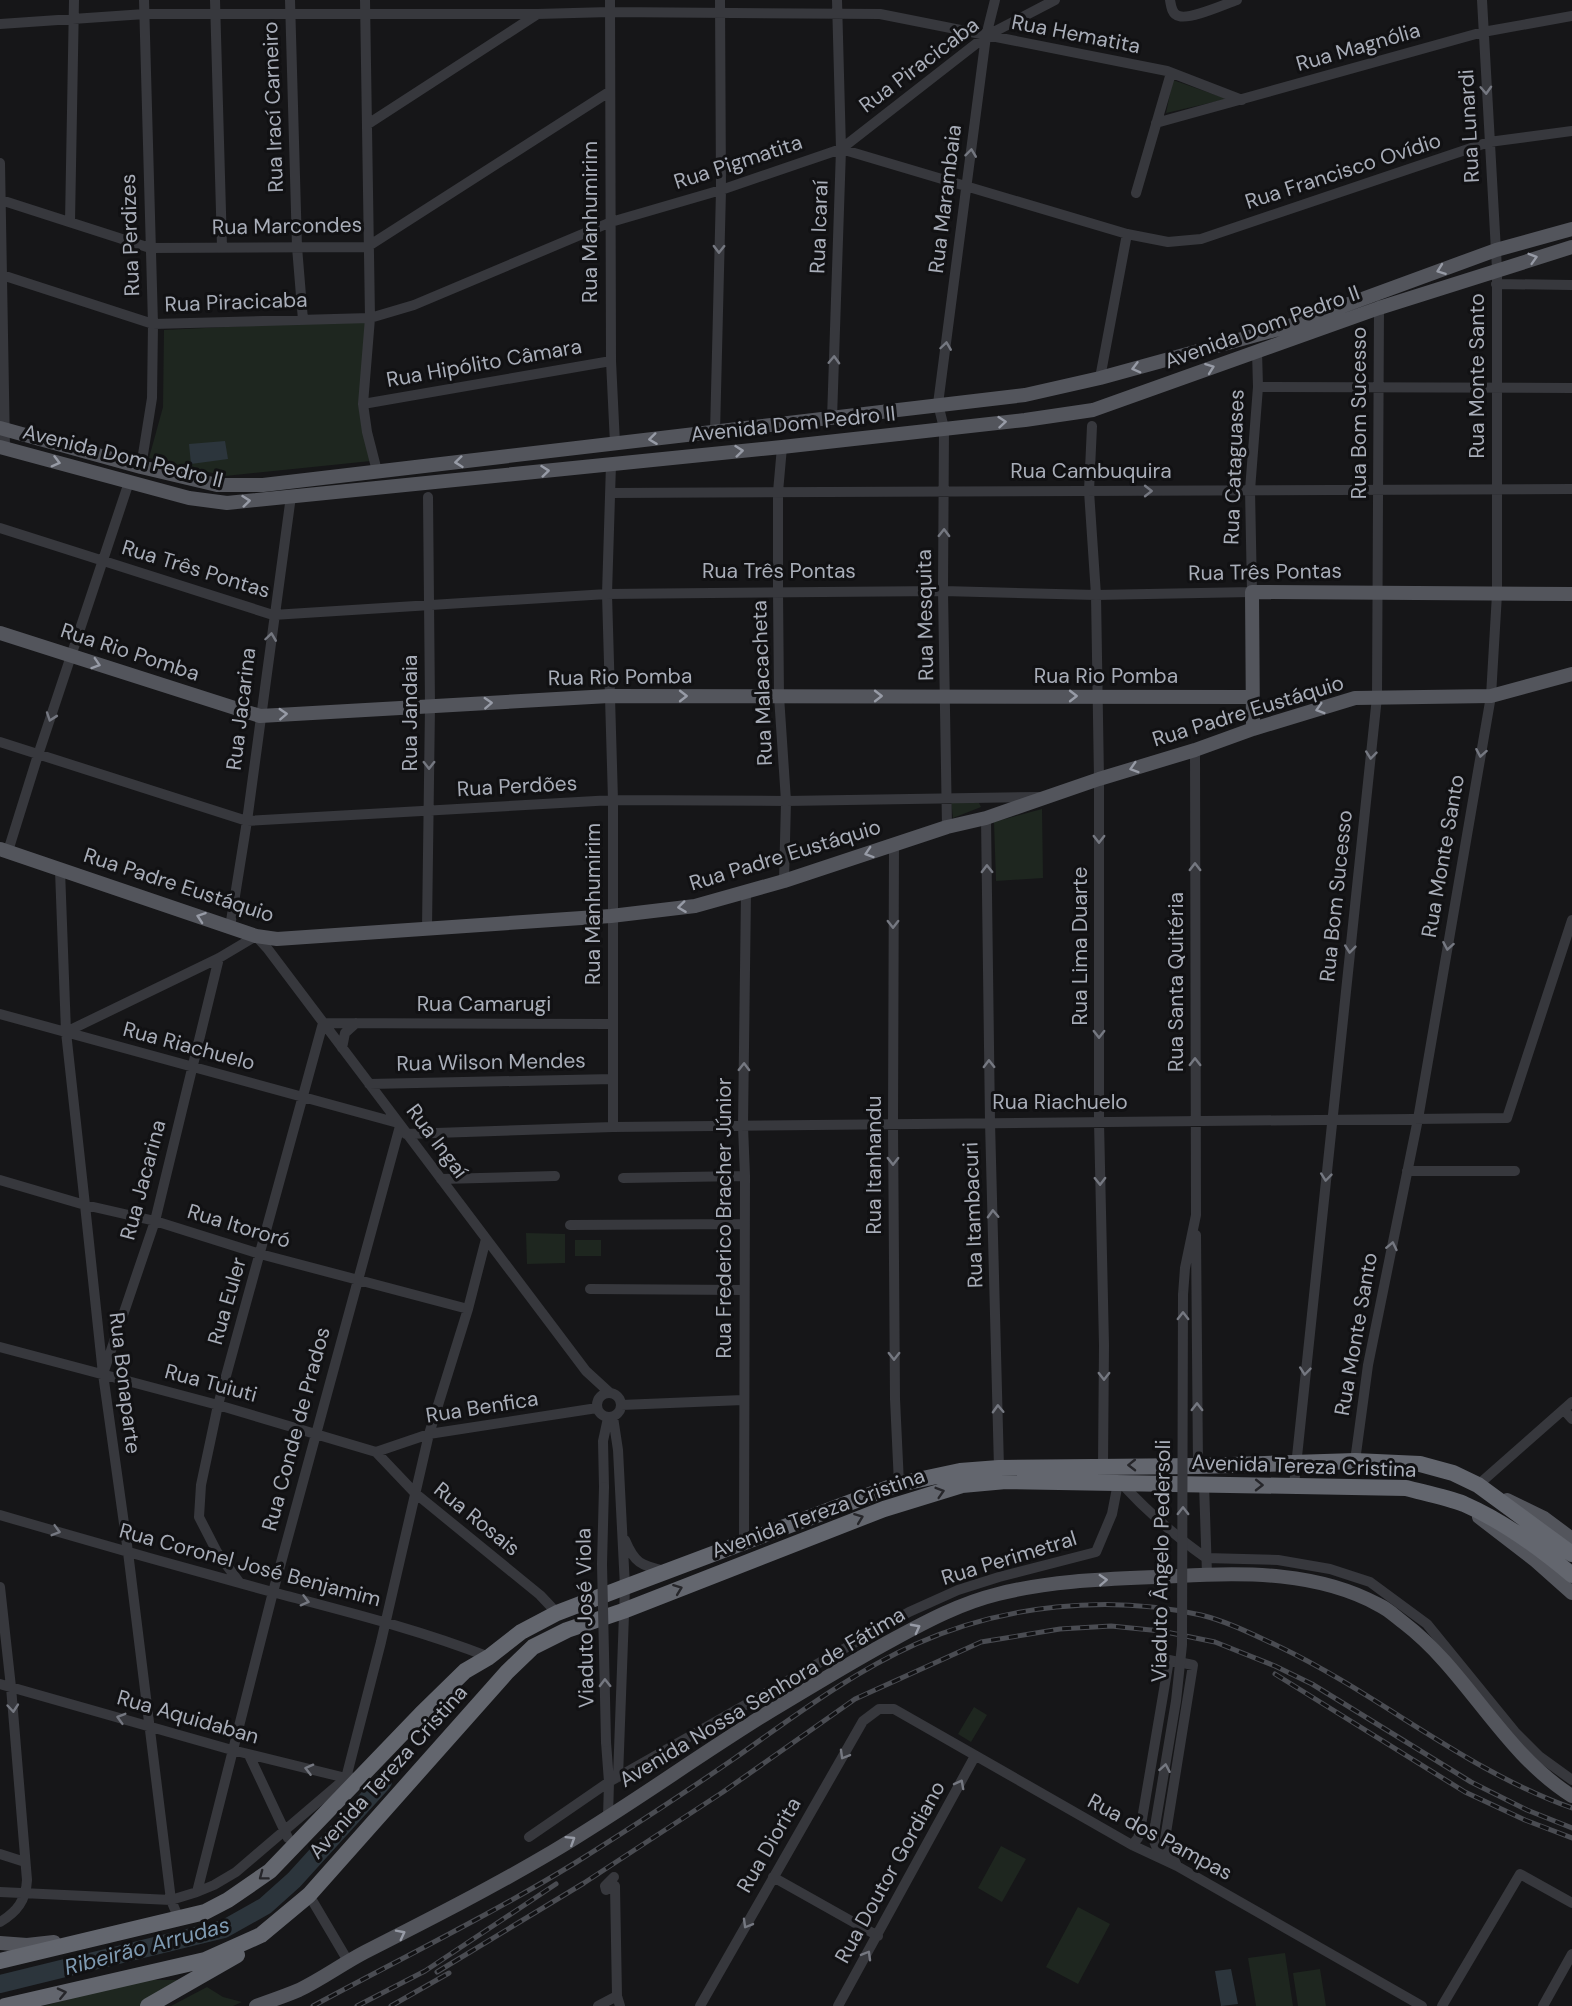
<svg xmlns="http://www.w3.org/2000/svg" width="1572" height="2006" viewBox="0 0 1572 2006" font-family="'DM Sans',sans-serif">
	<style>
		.green { fill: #1e261f }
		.water { fill: #2c353c }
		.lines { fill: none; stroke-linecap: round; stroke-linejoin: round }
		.river { stroke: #2c353c; stroke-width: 18 }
		.minor { stroke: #37383d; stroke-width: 10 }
		.major { stroke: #53555c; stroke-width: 14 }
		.highway { stroke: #63666e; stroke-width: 16 }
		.rail-casing { stroke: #4a4c52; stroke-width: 5 }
		.rail { stroke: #111113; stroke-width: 3; stroke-dasharray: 9; stroke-linecap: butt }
		.minor-bridge { stroke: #37383d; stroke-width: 10 }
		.oneway { stroke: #757881 }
		.oneway2 { stroke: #979ba6 }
		.oneway3 { stroke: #26262a }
		.labels { text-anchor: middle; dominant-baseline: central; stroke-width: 6; stroke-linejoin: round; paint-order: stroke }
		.street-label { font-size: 21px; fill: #a8adb8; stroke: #111113 }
		.water-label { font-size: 22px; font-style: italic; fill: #7f9bb3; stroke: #111113 }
	</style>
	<rect width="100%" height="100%" fill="#161618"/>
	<path class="green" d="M1173,80L1227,99L1166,113Z
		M369,320L361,409L371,461L225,476L149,458L163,407L164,330Z
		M951,800L979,803L981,807L953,818Z
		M1042,809L1043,878L996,881L994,822Z
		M526,1233L565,1234V1263L527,1264Z
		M575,1240H601V1256H575Z
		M974,1707L987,1715L971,1742L958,1734Z
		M1001,1846L1026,1859L1002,1902L978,1888Z
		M1078,1907L1110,1924L1078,1984L1046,1967Z
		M1285,1953L1293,2006H1256L1248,1958Z
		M1320,1969L1326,2006H1298L1293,1973Z
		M135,1980H182L141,2006H44Z
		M207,1987L223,1997L242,2002L233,2006H171Z"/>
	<path class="water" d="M225,441L228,459L191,464L189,444Z
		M1231,1969L1238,2004L1221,2006L1215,1971Z"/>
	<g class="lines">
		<path class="river" d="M0,1984L224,1929L265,1906L294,1880L383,1782"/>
		<path class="minor" d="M215,0L222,247
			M290,0L297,247L303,320
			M365,0L370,318L363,404L367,432L377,471
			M610,0L611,361L615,444
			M1170,0C1171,6 1172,15 1179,16C1190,20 1225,4 1237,0
			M0,24L145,14H537L610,12L880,14L1167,71L1242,100
			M1156,123L1483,32L1572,16
			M368,124L536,15
			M841,149L986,36L1055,0
			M0,163L5,449
			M1136,193L1171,73
			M1,200L150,248L367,247L609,92
			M70,222L74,0
			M2,275L153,324L370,318L414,305L611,222L721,190L841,149L1127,234L1168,242L1201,239L1489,142L1572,131
			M1496,284L1572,285
			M1100,378L1127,234
			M1258,387L1572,388
			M363,404L611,361
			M832,419L841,149L837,0
			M1092,426L1089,491L1096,595L1099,779V1122L1104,1345L1103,1465
			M715,433L721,190L720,0
			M782,447L778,492V592L779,696L786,801L784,881
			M611,464L607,594L613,800V1127
			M141,467L152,398L153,324L144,0
			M610,493L1572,489
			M0,528L273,615L607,594L943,591L1096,595L1252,592L1250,490L1258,387L1257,351
			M0,742L247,821L613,800L786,801L1039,797
			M986,818L990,1122L999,1468
			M947,827L943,591L944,428L938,404L986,36L995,0
			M894,845L893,1124L895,1399L899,1484
			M8,851L38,755L129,482
			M60,870L66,1032L85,1205L103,1374L128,1552L171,1900L179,1919
			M230,927L247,821L291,496
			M427,928L430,706L428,497
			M0,1014L398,1123
			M323,1023L613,1024
			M66,1032L219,958L256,936L267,948L586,1371L610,1393
			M342,1048L345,1033L356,1023
			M369,1084L613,1079
			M406,1134L613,1127L1507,1118L1572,920
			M1407,1171H1515
			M623,1178L745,1176
			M441,1179L555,1176
			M0,1180L85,1205L155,1221L260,1254L468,1309
			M570,1225L744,1224
			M1196,1235L1198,1466
			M590,1289L744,1290
			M1183,1295L1185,1268L1196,1215L1195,750
			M0,1347L218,1405L376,1452L415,1493L540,1595L557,1613
			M104,1371L155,1221L219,958
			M597 1405a12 12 0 1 1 24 0a12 12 0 1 1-24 0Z
			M621,1405L743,1400
			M1564,1410L1572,1419
			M613,1417L618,1450L625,1587L618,1777
			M376,1452L429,1434L597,1408
			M1355,1461L1368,1365L1418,1119L1491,696L1497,594V269L1482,0
			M1121,1483C1147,1511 1175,1536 1206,1558
			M1204,1484L1207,1574
			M1294,1485L1377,697L1379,308
			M1478,1485L1572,1402
			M604,1487L603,1441L608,1418
			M0,1515C92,1542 184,1568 276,1593C348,1612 420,1630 489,1657
			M625,1540C635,1564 641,1565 665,1571
			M744,1543L745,1176L743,1126L746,892
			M1206,1558L1278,1560L1330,1569L1370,1582L1427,1624L1515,1732L1539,1756L1572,1780
			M239,1582L217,1552L199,1517L201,1485L218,1405L323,1023
			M0,1587L11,1687L27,1880C26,1900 17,1912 0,1922
			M0,1684L232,1750L346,1778L351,1777
			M606,1742L609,1782L608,1817
			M249,1755L288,1838
			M1155,1826C1152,1840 1154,1847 1165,1857
			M529,1837L609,1782L909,1612L958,1590L999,1577L1096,1552L1112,1514L1118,1483
			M1132,1845L1138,1838L1140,1831L1169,1660L1193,1665L1165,1839L1177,1866
			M0,1854L25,1862
			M614,1877L605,1886L606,1890L615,1886L617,1996L620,2006
			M773,1877L878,1936
			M0,1892L171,1900L197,1892L273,1592L400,1126
			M197,1892L214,1885L236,1872L346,1778L381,1642L429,1434L468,1309L486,1239
			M309,1895L348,1961
			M598,2006L617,1996
			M700,2006L863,1721L879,1709H894L1132,1845L1177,1866L1422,2006
			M838,2006L975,1756
			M1442,2006L1520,1874L1572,1903
			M1543,2006L1572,1954"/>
		<path class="major" d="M0,428L141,467L217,485H263L1025,395L1100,378L1286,327L1496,250L1572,229
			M0,447L189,498L227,503L782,447L1025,420L1093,410L1379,308L1572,247
			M0,633L260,716L609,696L1253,697
			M1253,729L1252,592L1572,594
			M0,849L256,936L277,939L611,916L695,906L784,881L947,827L986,818L1099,779L1195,750L1253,729L1355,698L1491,696L1572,674
			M1507,1500L1544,1518L1572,1539
			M1479,1517L1536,1561L1572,1593
			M0,1943L27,1945L54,1942
			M256,2006C270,2001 285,1996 299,1990C322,1979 342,1964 365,1952C428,1920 491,1888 552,1852C626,1808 696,1757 769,1712C811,1687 851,1662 894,1639C927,1621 961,1603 998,1594C1057,1579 1118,1579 1179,1576C1246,1572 1319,1572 1379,1605C1388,1609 1396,1617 1404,1623C1468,1672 1502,1752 1572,1796"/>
		<path class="highway" d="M0,1961L205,1912L228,1900L270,1871L421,1714L465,1671L489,1657L521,1632L557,1613L625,1587L899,1484L960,1471L999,1468L1198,1466L1355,1461L1420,1464L1453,1473L1478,1485L1572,1554
			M5,2006L205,1960L261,1935L309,1895L507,1672L533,1647L567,1630L623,1611L884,1509L962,1485L1006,1481L1406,1488C1425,1493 1446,1497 1464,1504C1503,1521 1540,1548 1572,1575
			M148,2006L237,1955"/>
		<defs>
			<path id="rail" d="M1275,1674L1465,1792L1525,1820L1572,1838
				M437,1972L584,1883L723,1792L855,1699L981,1642L1060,1629L1111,1626L1161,1631L1215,1642L1275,1666L1312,1684L1471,1782L1527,1810L1572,1828
				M313,2006C400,1959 490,1915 575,1863C629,1829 683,1794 735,1758C793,1717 851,1673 916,1644C1003,1605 1108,1594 1201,1615C1229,1622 1254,1635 1280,1647C1380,1695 1467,1771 1572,1808
				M357,2006L425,1971L556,1884
				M391,2006L449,1973"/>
		</defs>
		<use href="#rail" class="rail-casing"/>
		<use href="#rail" class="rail"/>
		<path class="minor-bridge" d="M604,1487L602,1564L606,1742
			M1155,1826L1176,1701L1182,1645L1183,1295"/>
	</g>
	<defs><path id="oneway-chevron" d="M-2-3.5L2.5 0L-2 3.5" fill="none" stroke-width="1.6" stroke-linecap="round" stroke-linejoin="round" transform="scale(1.5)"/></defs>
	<g class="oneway">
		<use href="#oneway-chevron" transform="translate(1486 90) rotate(87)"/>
		<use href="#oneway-chevron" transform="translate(971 153) rotate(-83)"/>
		<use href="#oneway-chevron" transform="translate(719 249) rotate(91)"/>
		<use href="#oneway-chevron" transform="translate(946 346) rotate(-82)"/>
		<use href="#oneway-chevron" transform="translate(834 360) rotate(-88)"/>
		<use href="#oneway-chevron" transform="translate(1148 491)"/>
		<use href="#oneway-chevron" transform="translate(944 533) rotate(-89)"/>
		<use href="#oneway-chevron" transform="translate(271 637) rotate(-82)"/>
		<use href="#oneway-chevron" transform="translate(51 717) rotate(109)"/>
		<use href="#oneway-chevron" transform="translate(1481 753) rotate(100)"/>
		<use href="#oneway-chevron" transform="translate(1371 755) rotate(96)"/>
		<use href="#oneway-chevron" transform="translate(429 765) rotate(90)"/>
		<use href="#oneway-chevron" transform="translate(1099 839) rotate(90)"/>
		<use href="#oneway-chevron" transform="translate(1195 867) rotate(-90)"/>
		<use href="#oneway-chevron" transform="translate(987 869) rotate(-91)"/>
		<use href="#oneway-chevron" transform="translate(893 924) rotate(90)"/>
		<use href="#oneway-chevron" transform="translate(1448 946) rotate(100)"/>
		<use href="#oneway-chevron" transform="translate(1350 949) rotate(96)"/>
		<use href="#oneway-chevron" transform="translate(1099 1034) rotate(90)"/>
		<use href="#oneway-chevron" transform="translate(1195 1062) rotate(-90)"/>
		<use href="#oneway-chevron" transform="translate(989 1064) rotate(-91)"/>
		<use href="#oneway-chevron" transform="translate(744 1067) rotate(-89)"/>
		<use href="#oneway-chevron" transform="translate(893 1161) rotate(90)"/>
		<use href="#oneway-chevron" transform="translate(1326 1177) rotate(96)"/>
		<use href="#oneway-chevron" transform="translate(1100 1181) rotate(89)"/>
		<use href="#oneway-chevron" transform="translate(993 1214) rotate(-92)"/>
		<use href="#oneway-chevron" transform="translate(1392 1246) rotate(-78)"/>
		<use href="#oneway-chevron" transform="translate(1183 1316) rotate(-90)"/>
		<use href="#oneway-chevron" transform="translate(894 1356) rotate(90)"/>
		<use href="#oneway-chevron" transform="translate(1305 1371) rotate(96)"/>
		<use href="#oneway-chevron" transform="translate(1104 1376) rotate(90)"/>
		<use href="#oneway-chevron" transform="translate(1197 1407) rotate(-90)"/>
		<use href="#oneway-chevron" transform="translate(998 1409) rotate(-92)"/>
		<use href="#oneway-chevron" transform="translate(1183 1511) rotate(-90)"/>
		<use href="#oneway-chevron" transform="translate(56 1531) rotate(16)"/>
		<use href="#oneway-chevron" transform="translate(305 1601) rotate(15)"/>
		<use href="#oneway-chevron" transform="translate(605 1683) rotate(-91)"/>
		<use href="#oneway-chevron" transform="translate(13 1708) rotate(85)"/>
		<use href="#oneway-chevron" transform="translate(121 1718) rotate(-164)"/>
		<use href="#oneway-chevron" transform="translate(844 1755) rotate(120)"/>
		<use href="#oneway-chevron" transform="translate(1165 1768) rotate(-80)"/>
		<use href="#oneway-chevron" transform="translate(309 1769) rotate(-166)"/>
		<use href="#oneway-chevron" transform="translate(960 1784) rotate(-62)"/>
		<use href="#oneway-chevron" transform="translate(747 1924) rotate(120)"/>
		<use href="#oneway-chevron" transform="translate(867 1955) rotate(-60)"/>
	</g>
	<g class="oneway2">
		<use href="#oneway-chevron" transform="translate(1533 258) rotate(-17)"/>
		<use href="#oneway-chevron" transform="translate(1441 270) rotate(160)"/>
		<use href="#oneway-chevron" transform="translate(1136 368) rotate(165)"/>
		<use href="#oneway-chevron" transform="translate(1210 368) rotate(-20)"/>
		<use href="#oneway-chevron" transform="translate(1002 422) rotate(-5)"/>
		<use href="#oneway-chevron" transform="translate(653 439) rotate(173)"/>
		<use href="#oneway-chevron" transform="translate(739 451) rotate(-6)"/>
		<use href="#oneway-chevron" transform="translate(56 462) rotate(15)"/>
		<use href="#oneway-chevron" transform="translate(459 462) rotate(174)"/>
		<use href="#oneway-chevron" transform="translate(545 471) rotate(-6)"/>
		<use href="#oneway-chevron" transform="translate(246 501) rotate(-6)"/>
		<use href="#oneway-chevron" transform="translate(96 664) rotate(18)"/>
		<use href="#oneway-chevron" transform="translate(683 696)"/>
		<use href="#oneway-chevron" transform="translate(878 696)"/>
		<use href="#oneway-chevron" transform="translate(1073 696)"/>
		<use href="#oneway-chevron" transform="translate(488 703) rotate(-3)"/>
		<use href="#oneway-chevron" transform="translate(1320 709) rotate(163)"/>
		<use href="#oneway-chevron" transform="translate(283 714) rotate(-3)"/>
		<use href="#oneway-chevron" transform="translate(1134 768) rotate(163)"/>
		<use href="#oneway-chevron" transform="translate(869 853) rotate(162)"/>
		<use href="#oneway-chevron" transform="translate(682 907) rotate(173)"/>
		<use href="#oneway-chevron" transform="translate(201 917) rotate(-161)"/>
		<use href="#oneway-chevron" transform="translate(1103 1580) rotate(-3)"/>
		<use href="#oneway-chevron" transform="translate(916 1628) rotate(-28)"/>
		<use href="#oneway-chevron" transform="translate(571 1840) rotate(-32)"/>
		<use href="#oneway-chevron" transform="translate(401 1934) rotate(-27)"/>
	</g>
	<g class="oneway3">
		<use href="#oneway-chevron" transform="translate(1132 1465) rotate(179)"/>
		<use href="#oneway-chevron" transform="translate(1259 1485) rotate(1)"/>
		<use href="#oneway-chevron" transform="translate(940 1492) rotate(-17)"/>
		<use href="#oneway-chevron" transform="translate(859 1518) rotate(-21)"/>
		<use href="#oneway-chevron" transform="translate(678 1589) rotate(-21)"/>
		<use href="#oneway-chevron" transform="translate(263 1876) rotate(143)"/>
		<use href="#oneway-chevron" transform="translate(62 1993) rotate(-13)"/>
	</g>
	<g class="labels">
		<g class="street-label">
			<text transform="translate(1076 34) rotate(11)">Rua Hematita</text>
			<text transform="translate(1358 47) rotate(-16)">Rua Magnólia</text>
			<text transform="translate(919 65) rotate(-37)">Rua Piracicaba</text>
			<text transform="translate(273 107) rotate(-92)">Rua Irací Carneiro</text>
			<text transform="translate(1469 126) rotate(-93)">Rua Lunardi</text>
			<text transform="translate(738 162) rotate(-18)">Rua Pigmatita</text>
			<text transform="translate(1343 171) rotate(-18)">Rua Francisco Ovídio</text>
			<text transform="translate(945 199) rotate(-83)">Rua Marambaia</text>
			<text transform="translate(590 222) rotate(-90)">Rua Manhumirim</text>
			<text transform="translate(287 226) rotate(-1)">Rua Marcondes</text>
			<text transform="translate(819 227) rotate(-88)">Rua Icaraí</text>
			<text transform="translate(130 235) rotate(-92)">Rua Perdizes</text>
			<text transform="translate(236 302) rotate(-2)">Rua Piracicaba</text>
			<text transform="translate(1262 327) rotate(-20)">Avenida Dom Pedro II</text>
			<text transform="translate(484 363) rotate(-10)">Rua Hipólito Câmara</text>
			<text transform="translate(1477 376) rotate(-90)">Rua Monte Santo</text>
			<text transform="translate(1359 413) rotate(-90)">Rua Bom Sucesso</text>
			<text transform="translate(793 424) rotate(-6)">Avenida Dom Pedro II</text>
			<text transform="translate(123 456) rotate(14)">Avenida Dom Pedro II</text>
			<text transform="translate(1234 467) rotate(-88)">Rua Cataguases</text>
			<text x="1091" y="471">Rua Cambuquira</text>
			<text transform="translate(196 569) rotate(17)">Rua Três Pontas</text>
			<text x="779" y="571">Rua Três Pontas</text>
			<text transform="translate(1265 572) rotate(-1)">Rua Três Pontas</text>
			<text transform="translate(925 615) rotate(-91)">Rua Mesquita</text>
			<text transform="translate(130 652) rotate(18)">Rua Rio Pomba</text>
			<text x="1106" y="676">Rua Rio Pomba</text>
			<text transform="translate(620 677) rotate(-1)">Rua Rio Pomba</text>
			<text transform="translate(762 683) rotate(-92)">Rua Malacacheta</text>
			<text transform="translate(241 709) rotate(-83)">Rua Jacarina</text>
			<text transform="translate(1248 711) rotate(-17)">Rua Padre Eustáquio</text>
			<text transform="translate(410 713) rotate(-90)">Rua Jandaia</text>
			<text transform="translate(517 786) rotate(-3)">Rua Perdões</text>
			<text transform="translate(785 855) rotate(-17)">Rua Padre Eustáquio</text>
			<text transform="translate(1443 856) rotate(-80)">Rua Monte Santo</text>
			<text transform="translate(179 885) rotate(18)">Rua Padre Eustáquio</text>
			<text transform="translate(1336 896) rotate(-84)">Rua Bom Sucesso</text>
			<text transform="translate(593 904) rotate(-90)">Rua Manhumirim</text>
			<text transform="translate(1080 946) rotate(-90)">Rua Lima Duarte</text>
			<text transform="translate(1176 982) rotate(-90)">Rua Santa Quitéria</text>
			<text x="484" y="1004">Rua Camarugi</text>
			<text transform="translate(189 1046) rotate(15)">Rua Riachuelo</text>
			<text transform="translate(491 1062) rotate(-1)">Rua Wilson Mendes</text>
			<text x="1060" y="1102">Rua Riachuelo</text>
			<text transform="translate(437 1141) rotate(53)">Rua Ingaí</text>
			<text transform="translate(874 1165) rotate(-90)">Rua Itanhandu</text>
			<text transform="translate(143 1180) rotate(-75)">Rua Jacarina</text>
			<text transform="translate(973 1215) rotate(-92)">Rua Itambacuri</text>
			<text transform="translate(724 1218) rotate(-90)">Rua Frederico Bracher Júnior</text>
			<text transform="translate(239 1226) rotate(17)">Rua Itororó</text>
			<text transform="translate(227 1301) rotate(-74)">Rua Euler</text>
			<text transform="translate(1356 1334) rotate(-80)">Rua Monte Santo</text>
			<text transform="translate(125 1383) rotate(83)">Rua Bonaparte</text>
			<text transform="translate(211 1383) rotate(15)">Rua Tuiuti</text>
			<text transform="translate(482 1407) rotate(-9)">Rua Benfica</text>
			<text transform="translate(296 1429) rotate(-75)">Rua Conde de Prados</text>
			<text transform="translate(1304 1466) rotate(2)">Avenida Tereza Cristina</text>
			<text transform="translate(818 1513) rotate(-20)">Avenida Tereza Cristina</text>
			<text transform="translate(477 1519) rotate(39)">Rua Rosais</text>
			<text transform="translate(1009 1558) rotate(-17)">Rua Perimetral</text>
			<text transform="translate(1161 1561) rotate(-89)">Viaduto Ângelo Pedersoli</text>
			<text transform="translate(250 1565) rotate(15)">Rua Coronel José Benjamim</text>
			<text transform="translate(585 1618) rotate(-91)">Viaduto José Viola</text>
			<text transform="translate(762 1697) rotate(-31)">Avenida Nossa Senhora de Fátima</text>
			<text transform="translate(188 1717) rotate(16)">Rua Aquidaban</text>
			<text transform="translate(388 1772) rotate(-48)">Avenida Tereza Cristina</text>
			<text transform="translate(1160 1837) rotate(28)">Rua dos Pampas</text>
			<text transform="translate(769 1845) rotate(-60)">Rua Diorita</text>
			<text transform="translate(890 1872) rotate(-61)">Rua Doutor Gordiano</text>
		</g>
		<g class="water-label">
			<text transform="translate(147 1946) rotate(-15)">Ribeirão Arrudas</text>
		</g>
	</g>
</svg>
